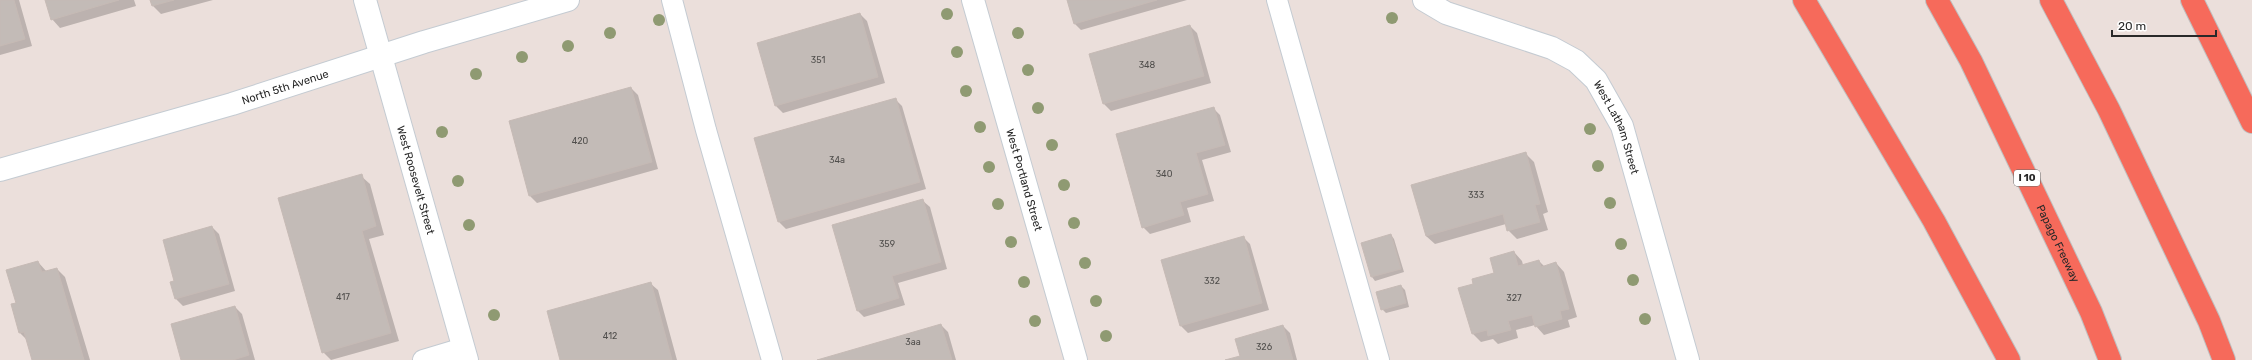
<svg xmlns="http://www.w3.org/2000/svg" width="2252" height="360" viewBox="0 0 2252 360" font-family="Rubik,sans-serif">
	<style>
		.shadow { fill: #0003 }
		.building { fill: #c3bbb7; stroke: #c6bab5 }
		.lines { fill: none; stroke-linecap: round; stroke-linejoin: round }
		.service-casing { stroke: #c4cbd2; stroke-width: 22 }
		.minor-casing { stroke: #c4cbd2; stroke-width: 24 }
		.tertiary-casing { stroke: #c4cbd2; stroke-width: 24 }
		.motorway-casing { stroke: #bfbfbf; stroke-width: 24 }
		.service { stroke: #fff; stroke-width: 20 }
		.minor { stroke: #fff; stroke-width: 22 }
		.tertiary { stroke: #fff; stroke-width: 22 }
		.motorway { stroke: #f66a5b; stroke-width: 22 }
		.tree { fill: #8f9a72 }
		.labels { text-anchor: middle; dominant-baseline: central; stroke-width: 3; stroke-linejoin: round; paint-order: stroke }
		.number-label { font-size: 9px; fill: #504e4c }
		.shield { fill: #fff; stroke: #696969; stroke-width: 1 }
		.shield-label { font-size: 10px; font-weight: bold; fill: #292929 }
		.street-label { font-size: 11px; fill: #292929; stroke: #fff }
	</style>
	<rect width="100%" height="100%" fill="#ebdfdb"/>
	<path class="shadow" d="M0,0H19L32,46L0,55Z
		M46,0H134L136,6L60,28L52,19Z
		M151,0H213L161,14L153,6Z
		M1068,0H1187L1081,30L1074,23Z
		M860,14L867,21L885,83L783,113L776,106Z
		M1190,26L1197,33L1211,83L1111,111L1104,104L1090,55Z
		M631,88L638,95L658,169L537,203L530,196Z
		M895,99L902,106L926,189L786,229L779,222L755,139Z
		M1213,108L1220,115L1231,152L1202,160L1214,201L1187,208L1191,222L1150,234L1143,227Z
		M1525,153L1534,162L1548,212L1543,214L1548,230L1517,239L1508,230L1506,224L1435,244L1426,236Z
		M361,176L370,184L384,235L369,239L399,341L331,360L323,352Z
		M923,201L930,207L947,269L898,283L905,305L864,317L857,310Z
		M212,227L219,234L235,291L183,306L176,299L171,283L176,282Z
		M1391,235L1394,239L1404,272L1375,281L1372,277Z
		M1243,237L1250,244L1269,310L1188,333L1181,326L1162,261Z
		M1514,252L1522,261L1523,265L1539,261L1545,267L1556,263L1564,272L1577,317L1568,320L1570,327L1544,335L1535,325L1516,330L1518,338L1498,344L1493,339L1481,342L1473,334L1475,284L1495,273Z
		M38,262L47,272L57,269L65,277L90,360H33L27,340L20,333L12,305L17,303Z
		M651,284L658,290L677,360H561Z
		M1401,286L1405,290L1409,307L1386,313L1382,309Z
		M235,307L242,314L255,360H182Z
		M941,325L948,332L956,360H821Z
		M1283,326L1290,333L1297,360H1229L1242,357Z"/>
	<path class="building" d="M0,0H14L25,39L0,46Z
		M45,0H119L51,20Z
		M150,0H174L152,6Z
		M1067,0H1157L1074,24Z
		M860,13L878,77L775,106L757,43Z
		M1190,25L1204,76L1103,104L1089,54Z
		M631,87L652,162L529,196L509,121Z
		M896,98L920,182L778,222L754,138Z
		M1214,107L1225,145L1196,153L1208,194L1180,202L1184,215L1142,228L1116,134Z
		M1526,152L1540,204L1535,205L1540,222L1507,231L1503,214L1426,236L1411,185Z
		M362,174L376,226L362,231L391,333L322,353L278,198Z
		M923,199L941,262L892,276L899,298L857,311L832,225Z
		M212,226L229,284L175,299L170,282L174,281L163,240Z
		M1391,234L1401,269L1371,277L1361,243Z
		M1244,236L1262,303L1180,326L1161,260Z
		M1514,251L1518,266L1539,260L1541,267L1556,262L1569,309L1560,311L1562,319L1535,327L1532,315L1508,321L1511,330L1488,336L1487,330L1472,334L1458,288L1473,284L1472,279L1494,273L1490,258Z
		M38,261L42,272L57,268L84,360H32L24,332L19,333L11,304L16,303L6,270Z
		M651,282L672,360H560L547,311Z
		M1401,285L1406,303L1381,310L1376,292Z
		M235,306L249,355L233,360H181L171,324Z
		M941,324L952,360H817Z
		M1283,325L1293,360H1225L1240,356L1235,339Z"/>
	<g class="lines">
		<defs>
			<path id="service" d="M672,0L706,130L772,360
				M1277,0L1379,360
				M423,360L463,348"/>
			<g id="minor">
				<path id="s1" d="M973,0L1076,360"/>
				<path id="s2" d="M1424,0L1446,13L1552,48L1576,61L1596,80L1622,126L1688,360"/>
			</g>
			<g id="tertiary">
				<path id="s3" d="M365,0L467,360"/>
				<path id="s4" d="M0,170L232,104L424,42L568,0"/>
			</g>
			<g id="motorway">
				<path d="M1804,0L1934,221L2009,360"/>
				<path id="s5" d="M1937,0L1971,61L2091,312L2110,360"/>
				<path d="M2051,0L2109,110L2209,321L2224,360"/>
				<path d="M2192,0L2252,122"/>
			</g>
		</defs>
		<use href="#service" class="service-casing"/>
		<use href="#minor" class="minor-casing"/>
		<use href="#tertiary" class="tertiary-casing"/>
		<use href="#motorway" class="motorway-casing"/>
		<use href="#service" class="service"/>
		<use href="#minor" class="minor"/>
		<use href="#tertiary" class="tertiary"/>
		<use href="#motorway" class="motorway"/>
	</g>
	<g class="tree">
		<circle cx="947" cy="14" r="6"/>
		<circle cx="1392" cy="18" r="6"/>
		<circle cx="659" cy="20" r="6"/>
		<circle cx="610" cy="33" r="6"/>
		<circle cx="1018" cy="33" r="6"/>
		<circle cx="568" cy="46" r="6"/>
		<circle cx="957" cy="52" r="6"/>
		<circle cx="522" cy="57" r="6"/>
		<circle cx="1028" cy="70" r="6"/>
		<circle cx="476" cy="74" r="6"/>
		<circle cx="966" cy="91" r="6"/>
		<circle cx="1038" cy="108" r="6"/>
		<circle cx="980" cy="127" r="6"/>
		<circle cx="1590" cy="129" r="6"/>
		<circle cx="442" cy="132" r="6"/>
		<circle cx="1052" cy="145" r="6"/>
		<circle cx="1598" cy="166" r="6"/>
		<circle cx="989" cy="167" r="6"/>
		<circle cx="458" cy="181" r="6"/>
		<circle cx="1064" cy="185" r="6"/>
		<circle cx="1610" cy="203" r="6"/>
		<circle cx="998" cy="204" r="6"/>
		<circle cx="1074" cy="223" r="6"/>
		<circle cx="469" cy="225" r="6"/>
		<circle cx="1011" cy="242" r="6"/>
		<circle cx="1621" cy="244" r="6"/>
		<circle cx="1085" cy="263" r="6"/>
		<circle cx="1633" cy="280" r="6"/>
		<circle cx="1024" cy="282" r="6"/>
		<circle cx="1096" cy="301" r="6"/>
		<circle cx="494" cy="315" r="6"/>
		<circle cx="1645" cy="319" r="6"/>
		<circle cx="1035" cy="321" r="6"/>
		<circle cx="1106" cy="336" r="6"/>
	</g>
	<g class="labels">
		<g class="number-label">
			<text x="818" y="60">351</text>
			<text x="1147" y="65">348</text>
			<text x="580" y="141">420</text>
			<text x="837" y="160">34a</text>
			<text x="1164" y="174">340</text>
			<text x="1476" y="195">333</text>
			<text x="887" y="244">359</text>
			<text x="1212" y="281">332</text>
			<text x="343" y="297">417</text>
			<text x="1514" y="298">327</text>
			<text x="610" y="336">412</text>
			<text x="913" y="342">3aa</text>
			<text x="1264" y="347">326</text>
		</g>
		<rect class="shield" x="2014" y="170" width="26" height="16" rx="3"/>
		<g class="shield-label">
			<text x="2027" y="178">I 10</text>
		</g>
		<g class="street-label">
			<text stroke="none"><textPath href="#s4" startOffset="297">North 5th Avenue</textPath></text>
			<text stroke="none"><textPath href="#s2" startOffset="244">West Latham Street</textPath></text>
			<text stroke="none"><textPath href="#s3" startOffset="187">West Roosevelt Street</textPath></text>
			<text stroke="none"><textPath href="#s1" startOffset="187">West Portland Street</textPath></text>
			<text stroke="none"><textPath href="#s5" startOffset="272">Papago Freeway</textPath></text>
		</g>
	</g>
	<path d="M2112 30v6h104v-6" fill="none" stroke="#292929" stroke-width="2"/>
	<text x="2118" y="30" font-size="12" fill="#292929" stroke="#ffffff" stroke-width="3" paint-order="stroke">20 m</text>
</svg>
